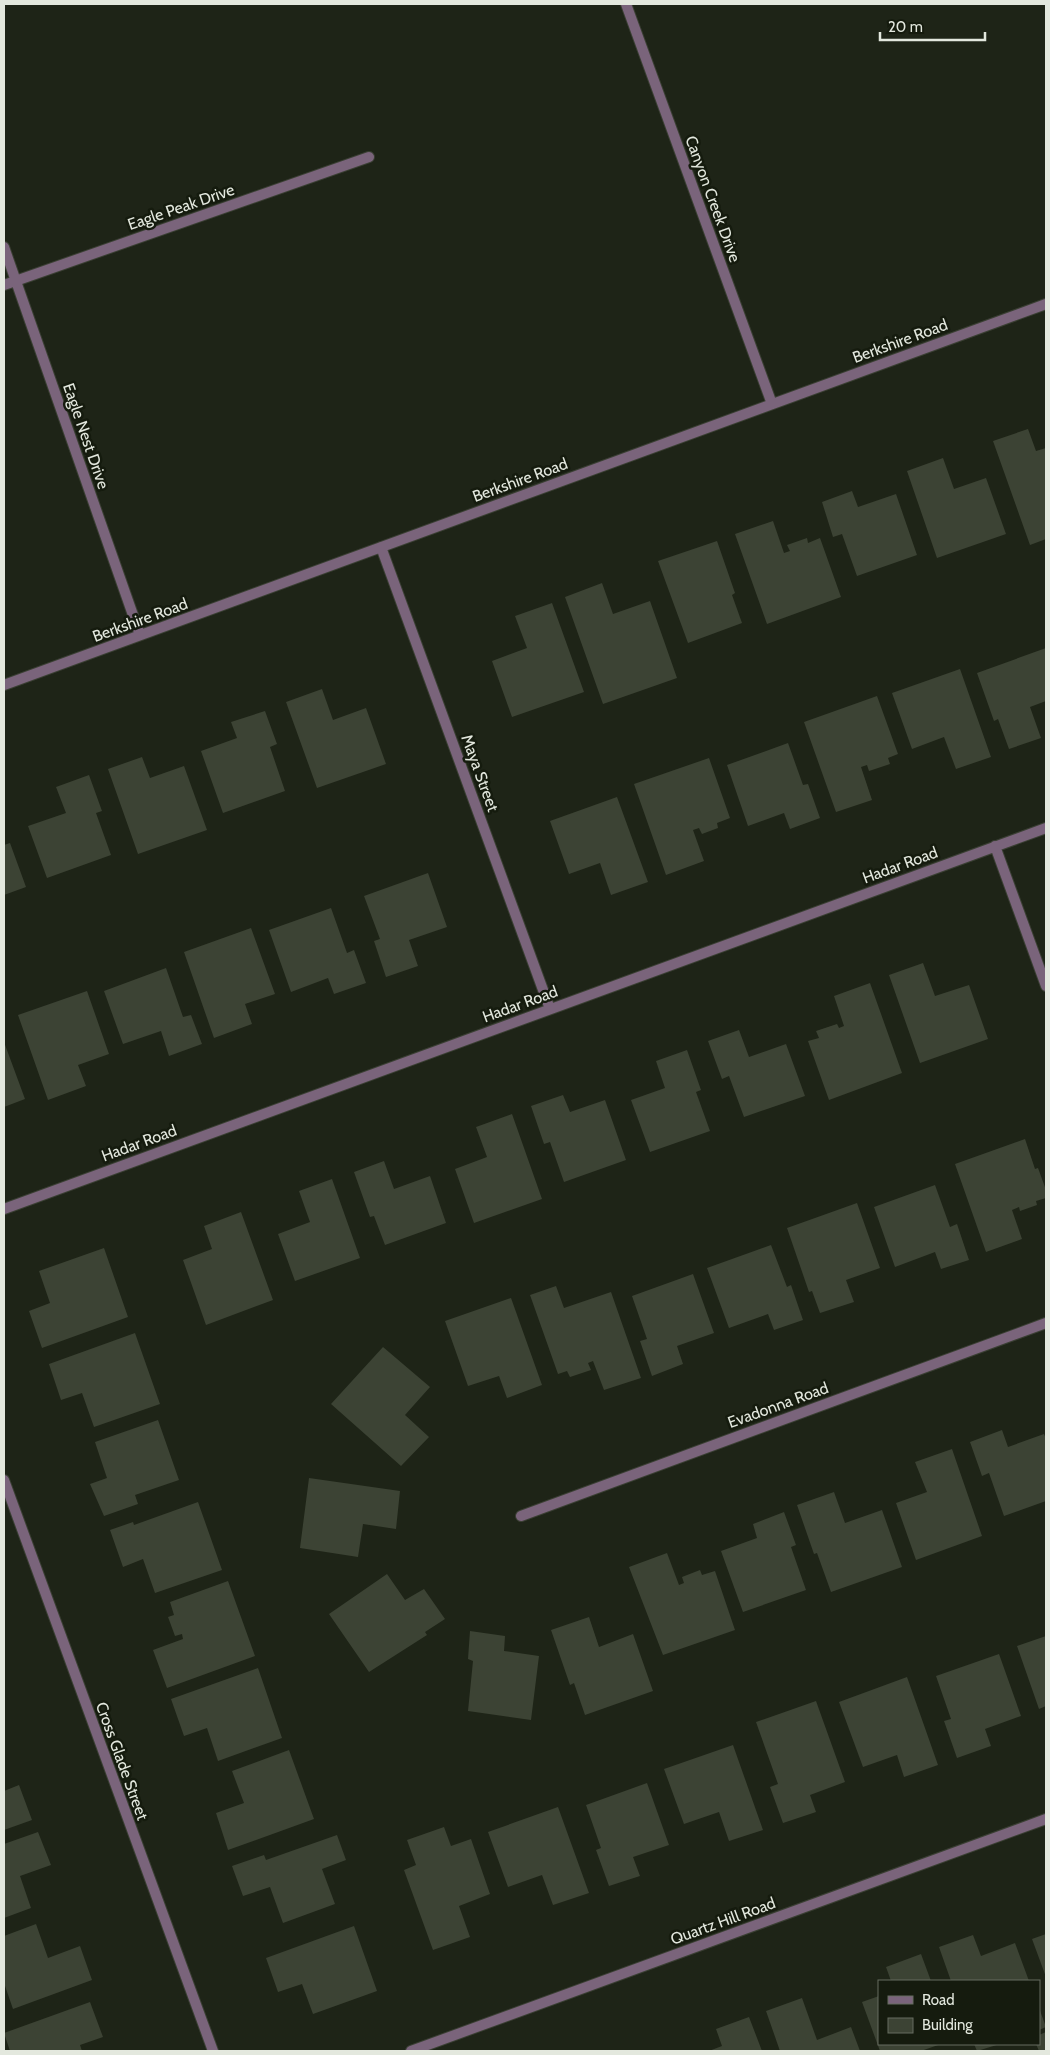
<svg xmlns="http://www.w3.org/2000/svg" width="1050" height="2055" viewBox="0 0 1050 2055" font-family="Cabin,sans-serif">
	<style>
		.building { fill: #3c4334 }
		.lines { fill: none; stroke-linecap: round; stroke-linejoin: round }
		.street-casing { stroke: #3a3f33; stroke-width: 12 }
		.street { stroke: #7a647b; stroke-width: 10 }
		.labels { text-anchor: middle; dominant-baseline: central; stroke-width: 5; stroke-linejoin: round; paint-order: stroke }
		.street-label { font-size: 16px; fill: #e3e8de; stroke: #151b0e }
	</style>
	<rect width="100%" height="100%" fill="#1e2417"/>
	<path class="building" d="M1028,429L1036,451L1046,448V539L1030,545L993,441Z
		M943,458L954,489L986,478L1006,534L937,558L907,471Z
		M852,491L858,507L896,494L917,555L857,576L842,534L833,537L822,502Z
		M773,521L784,553L790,551L787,545L807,538L808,543L820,538L841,597L767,624L735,534Z
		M717,541L735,593L732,595L742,623L688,643L658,561Z
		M602,583L613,614L650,601L677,678L603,704L565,597Z
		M552,603L584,692L512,717L492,661L527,648L515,616Z
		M1046,648V701L1030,707L1041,738L1009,749L998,719L994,721L977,673Z
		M960,669L991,757L956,769L944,737L912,749L892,693Z
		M322,689L333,720L366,708L386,764L317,788L286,702Z
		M877,696L898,754L888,758L890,764L869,771L867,765L861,767L872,800L836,812L804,722Z
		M265,711L277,744L270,747L285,791L223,813L201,751L237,738L231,722Z
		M788,743L803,785L808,784L820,818L790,829L784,813L748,826L727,765Z
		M142,757L150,778L184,766L207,830L138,854L108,769Z
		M709,758L730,818L717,823L718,828L702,834L699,828L693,830L704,861L666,875L634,784Z
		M89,775L102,811L96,813L111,855L47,878L28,826L66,813L56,787Z
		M617,797L648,882L611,895L600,863L569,874L550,821Z
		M10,843L26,887L4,895V845Z
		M428,873L447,927L409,940L418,966L386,977L374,941L380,939L364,896Z
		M331,908L347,953L354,950L366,983L334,994L328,978L291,992L269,930Z
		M251,928L275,994L245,1004L252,1024L214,1038L184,952Z
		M923,963L935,996L969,985L988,1039L920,1063L889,975Z
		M166,968L183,1017L191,1015L202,1044L169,1056L161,1031L123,1044L104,991Z
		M870,983L902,1073L829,1100L808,1041L819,1038L816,1031L837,1024L839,1028L844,1026L834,996Z
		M87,991L109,1054L78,1065L86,1086L48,1100L18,1015Z
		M739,1030L749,1057L786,1044L805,1096L744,1117L729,1076L722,1079L708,1041Z
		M4,1042L25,1099L4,1107Z
		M687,1050L701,1090L696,1092L710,1131L650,1152L631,1100L665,1088L656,1061Z
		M563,1095L570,1112L605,1100L626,1160L564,1182L550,1142L544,1144L531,1106Z
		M512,1114L542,1199L474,1223L455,1169L487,1157L476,1127Z
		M1025,1139L1035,1169L1038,1168L1046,1190V1198L1036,1201L1037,1205L1020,1211L1019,1207L1012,1210L1022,1239L986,1252L955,1164Z
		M384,1161L394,1189L430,1176L446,1223L385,1245L374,1216L370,1217L354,1172Z
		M332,1179L360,1258L295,1281L278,1234L310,1222L299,1191Z
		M935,1185L950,1227L957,1224L969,1260L941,1269L935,1252L895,1267L874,1207Z
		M857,1203L880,1268L846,1280L854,1302L820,1313L812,1291L809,1292L787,1228Z
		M241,1212L273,1300L206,1325L183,1260L212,1249L204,1226Z
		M771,1245L787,1287L791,1285L803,1320L774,1330L768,1314L729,1328L707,1268Z
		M104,1248L128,1317L42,1348L29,1311L50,1303L39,1271Z
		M693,1274L714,1333L677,1346L683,1364L652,1376L640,1341L647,1339L632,1296Z
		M556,1286L564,1308L611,1292L641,1378L604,1390L593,1361L588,1363L591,1370L570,1377L567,1371L558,1374L530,1295Z
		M511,1298L542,1385L507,1398L499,1376L468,1386L445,1321Z
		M135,1333L160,1404L94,1427L82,1393L61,1400L49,1364Z
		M383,1347L430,1387L405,1415L429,1437L401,1466L331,1404Z
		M158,1420L179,1480L135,1495L138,1504L104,1516L90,1484L107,1478L95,1442Z
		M1002,1430L1008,1447L1044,1434L1046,1439V1501L1004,1516L989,1473L982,1476L970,1442Z
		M952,1449L982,1536L916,1560L896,1503L927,1492L915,1462Z
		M309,1478L400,1491L396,1529L363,1524L358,1557L300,1548Z
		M834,1492L845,1523L882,1510L902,1567L831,1592L817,1553L814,1554L797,1505Z
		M198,1502L222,1570L155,1593L143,1559L123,1567L110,1530L133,1522L134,1525Z
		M784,1512L796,1545L791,1547L806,1590L743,1612L721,1551L757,1538L753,1524Z
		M667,1553L679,1585L684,1583L682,1577L700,1570L702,1575L715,1571L735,1630L663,1655L629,1567Z
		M387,1574L405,1600L424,1589L445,1619L425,1632L427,1635L369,1672L329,1614Z
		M228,1581L255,1656L167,1688L153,1650L183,1639L182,1634L175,1636L168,1617L174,1615L170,1602Z
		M589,1617L599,1647L633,1634L653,1691L585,1715L574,1683L570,1685L551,1630Z
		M470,1631L505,1636L504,1651L539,1656L531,1720L468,1711L473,1661L468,1659Z
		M1046,1636V1706L1039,1709L1017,1646Z
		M999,1654L1021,1716L985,1729L991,1746L957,1758L944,1721L951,1719L936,1676Z
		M258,1668L282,1738L218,1761L207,1728L184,1736L171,1699Z
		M907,1677L938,1765L904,1777L897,1755L863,1767L839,1702Z
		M816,1701L845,1782L810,1795L816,1812L783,1823L770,1787L778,1784L756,1722Z
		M733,1745L763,1830L729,1841L719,1812L684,1824L664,1769Z
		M289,1750L314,1819L228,1850L216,1813L244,1803L232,1771Z
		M647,1783L669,1845L633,1857L640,1876L609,1886L596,1850L601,1848L586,1805Z
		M19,1785L32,1820L4,1830V1791Z
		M558,1807L589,1893L553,1905L542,1875L508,1887L488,1832Z
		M444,1827L451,1846L471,1839L490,1894L459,1906L470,1937L433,1950L404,1870L416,1865L407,1840Z
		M38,1832L51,1865L20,1876L31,1908L4,1918V1844Z
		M337,1835L346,1860L322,1869L335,1904L283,1923L270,1887L243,1896L232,1866L264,1855L266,1860Z
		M36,1924L48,1958L80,1946L92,1980L13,2009L4,1983V1936Z
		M354,1926L377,1991L313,2014L302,1984L278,1992L266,1958Z
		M1046,1934V1977L1032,1939Z
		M973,1935L981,1956L1015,1943L1029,1981H951L939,1947Z
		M921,1954L931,1981H891L886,1967Z
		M879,1996V2044H941L921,2051H880L862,2002Z
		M802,1998L817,2040L851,2027L860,2051H780L766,2011Z
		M90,2002L103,2037L80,2045L82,2051H10L4,2033Z
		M1039,2008L1046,2027L1039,2030Z
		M749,2017L762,2051H709L722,2046L716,2029Z
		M1046,2032V2051H1039L1036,2044H1039V2035Z
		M974,2044H1000L977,2051Z"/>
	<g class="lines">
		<defs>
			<path id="street" d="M626,4L772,404
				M4,247L140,635
				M4,285L369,157
				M381,547L550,1009
				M4,685L1046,304
				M995,846L1046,986
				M4,1209L1046,828
				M4,1480L213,2051
				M521,1516L1046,1323
				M411,2051L1046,1819"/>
		</defs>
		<use href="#street" class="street-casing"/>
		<use href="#street" class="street"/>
	</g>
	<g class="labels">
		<g class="street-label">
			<text transform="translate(713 199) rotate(70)">Canyon Creek Drive</text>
			<text transform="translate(181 207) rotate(-19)">Eagle Peak Drive</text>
			<text transform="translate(900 341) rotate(-20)">Berkshire Road</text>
			<text transform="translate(86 436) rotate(71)">Eagle Nest Drive</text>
			<text transform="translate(520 480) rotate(-20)">Berkshire Road</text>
			<text transform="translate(140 620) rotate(-20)">Berkshire Road</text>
			<text transform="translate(480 773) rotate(70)">Maya Street</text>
			<text transform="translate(900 865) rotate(-20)">Hadar Road</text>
			<text transform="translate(520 1004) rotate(-20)">Hadar Road</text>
			<text transform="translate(139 1143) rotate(-20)">Hadar Road</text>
			<text transform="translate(778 1405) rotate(-20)">Evadonna Road</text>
			<text transform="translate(122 1761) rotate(70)">Cross Glade Street</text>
			<text transform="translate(723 1921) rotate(-20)">Quartz Hill Road</text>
		</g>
	</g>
	<rect width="1050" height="2055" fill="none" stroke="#e3e8de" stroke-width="10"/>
	<rect x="878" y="1980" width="162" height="65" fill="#151b0e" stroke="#676d61"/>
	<rect x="888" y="1996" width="25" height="8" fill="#7a647b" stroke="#676d61"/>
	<text x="922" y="2005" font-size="15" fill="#e3e8de">Road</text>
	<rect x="888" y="2018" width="25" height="15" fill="#3c4334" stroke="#676d61"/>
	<text x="922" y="2030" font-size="15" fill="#e3e8de">Building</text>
	<path d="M880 32v8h105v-8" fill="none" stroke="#e3e8de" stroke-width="2.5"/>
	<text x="888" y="32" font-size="15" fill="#e3e8de" stroke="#151b0e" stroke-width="4" paint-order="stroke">20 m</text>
</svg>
